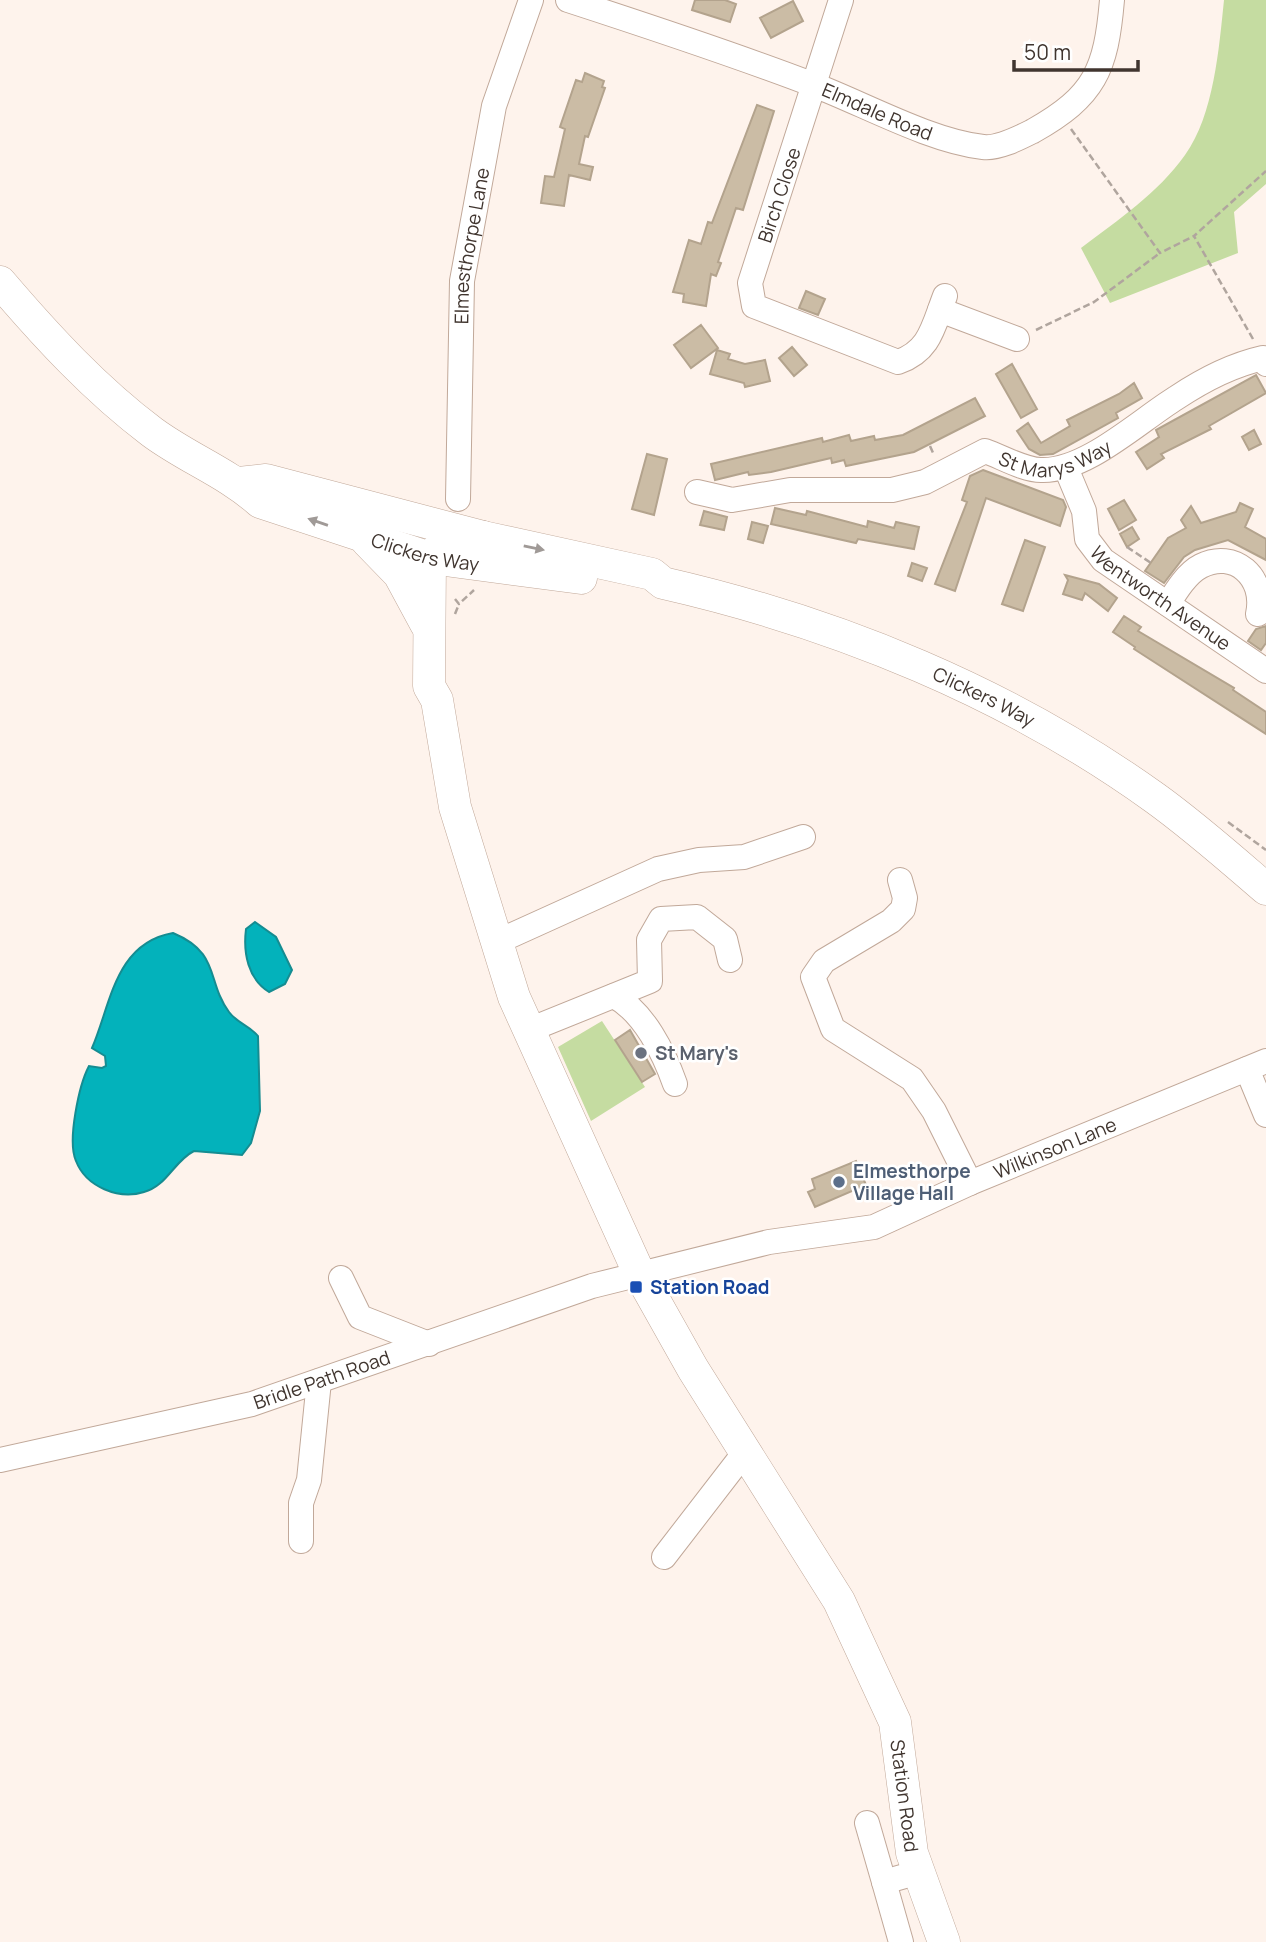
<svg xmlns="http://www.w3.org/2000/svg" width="1266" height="1942" viewBox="0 0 1266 1942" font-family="Manrope,sans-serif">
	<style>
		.green { fill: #c5dca1 }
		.water { fill: #03b2bb; stroke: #158c91; stroke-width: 2 }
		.building { fill: #cbbca5; stroke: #b3a38d; stroke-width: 2 }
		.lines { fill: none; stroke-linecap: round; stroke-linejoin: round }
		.minor-casing { stroke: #c1a899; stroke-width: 26 }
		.major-casing { stroke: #c1a899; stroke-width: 33 }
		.path { stroke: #b0a59e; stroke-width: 2.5; stroke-dasharray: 7 3.5; stroke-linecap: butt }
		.minor { stroke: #fff; stroke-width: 24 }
		.major { stroke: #fff; stroke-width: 32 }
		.oneway { fill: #a09a97 }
		.worship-dot { fill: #6b7280; stroke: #fff; stroke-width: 2.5 }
		.service-dot { fill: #5c6f8a; stroke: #fff; stroke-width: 2.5 }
		.transit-dot { fill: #1a4fb4; stroke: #fff; stroke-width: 2.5 }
		.labels { text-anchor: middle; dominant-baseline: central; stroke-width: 5; stroke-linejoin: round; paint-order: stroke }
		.street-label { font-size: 19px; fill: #40352f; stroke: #fff }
		.worship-label { font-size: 19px; font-weight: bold; fill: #5b616d; stroke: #fff; text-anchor: start }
		.service-label { font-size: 19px; font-weight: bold; fill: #4e5e75; stroke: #fff; text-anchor: start }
		.transit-label { font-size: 19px; font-weight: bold; fill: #164399; stroke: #fff; text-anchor: start }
	</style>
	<rect width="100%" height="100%" fill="#fef3ec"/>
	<path class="green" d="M1224,0H1266V184L1234,212L1238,253L1110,303L1081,248C1118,220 1158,193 1185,155C1214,115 1219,48 1224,0Z
		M602,1021L645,1087L591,1121L558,1047Z"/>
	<path class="water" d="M255,922L276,937L292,970L285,984L269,992C248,979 243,953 246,929Z
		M173,933C221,953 206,981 229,1012C237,1023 250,1026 258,1036L260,1111L251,1143L242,1155L194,1151C174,1161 167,1186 144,1192C119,1200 86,1187 76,1161C67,1141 79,1085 89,1066L102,1068L106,1066L105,1056L92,1048C111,1004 115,943 173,933Z"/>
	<path class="building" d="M695,0H725L736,4L730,22L692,10Z
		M793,1L803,21L771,38L760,18Z
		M585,73L604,81L602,87L605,88L588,137L585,136L579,164L593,167L590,180L569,175L564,206L541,203L545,176L554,177L565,129L560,127L576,80L582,82Z
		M757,105L774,111L743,210L736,208L718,262L721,263L716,276L711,274L706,306L683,302L684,294L673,292L689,240L701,244L708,222L712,223Z
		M806,291L825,299L818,315L799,308Z
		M701,325L718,348L691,368L674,345Z
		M792,347L807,365L794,376L779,358Z
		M717,350L730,354L728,359L745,364L765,360L770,381L745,387L744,383L710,374Z
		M1012,364L1037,409L1021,418L996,374Z
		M1256,375L1266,393L1209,426L1211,429L1161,454L1164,458L1147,469L1136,452L1159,437L1156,430Z
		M1134,383L1142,398L1116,413L1118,418L1053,454L1040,455L1029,449L1017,431L1028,423L1041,443L1070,426L1067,420L1119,394Z
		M975,398L985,416L914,452L846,466L844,460L832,463L831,458L771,472L749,475L748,472L715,480L711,464L822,438L823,442L849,435L851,441L874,436L875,440L903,435Z
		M1254,430L1261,444L1249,450L1242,437Z
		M647,454L667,459L654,515L632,509Z
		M983,470L1063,500L1066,507L1060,526L986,498L955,591L935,584L967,502L962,500L970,476Z
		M1124,500L1136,520L1119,530L1108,509Z
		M1240,503L1253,509L1245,527L1266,539V560L1228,540L1195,550L1184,557L1164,583L1145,571L1168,538L1186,528L1181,520L1191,506L1201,523L1236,512Z
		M775,508L806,515L807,511L867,527L868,521L894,528L896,522L919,527L914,549L858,539L856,543L771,524Z
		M704,511L727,517L724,530L700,525Z
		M752,522L768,526L763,543L748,539Z
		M1132,527L1139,539L1127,547L1120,534Z
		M1025,540L1045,547L1023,611L1002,604Z
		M912,563L927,568L922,581L908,576Z
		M1065,575L1099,584L1117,598L1108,611L1085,593L1082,600L1063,594L1068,580Z
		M1124,616L1141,627L1138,631L1234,688L1233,690L1266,712V734L1134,649L1135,647L1113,632Z
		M1266,626V643L1261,650L1248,641L1256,629Z
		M630,1030L655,1074L642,1082L615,1040Z
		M856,1161L866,1185L815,1207L808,1192L815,1189L812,1179Z"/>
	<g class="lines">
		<defs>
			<g id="minor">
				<path id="s1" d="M568,0C651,27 733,54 814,85C864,104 930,141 983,147C998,149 1019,138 1033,131C1095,96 1106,70 1112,0"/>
				<path d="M841,0L750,283L754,306L898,362C930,351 933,327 945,296"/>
				<path d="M940,310L1017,339"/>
				<path id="s2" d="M1066,468L1084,511L1087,539L1103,560L1266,671"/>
				<path id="s3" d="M697,492L732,500L790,490H892L925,482L985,451C1002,457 1024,470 1041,470C1085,472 1139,421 1176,398C1203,380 1232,365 1263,358L1266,364"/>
				<path id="s4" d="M458,499L462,281L494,106L531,0"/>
				<path d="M1168,604C1176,591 1187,573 1201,566C1234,549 1266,577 1258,614"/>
				<path d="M900,880L905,898L903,909L891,921L824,961L813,977L833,1029L912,1079L934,1111L970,1183"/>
				<path d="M496,938L510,936L658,869L699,860L744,857L803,837"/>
				<path d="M614,996C644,1012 664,1053 675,1084"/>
				<path d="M529,1030L650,981L649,940L661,919L697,917L725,939L730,960"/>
				<path d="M1247,1069L1266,1115"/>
				<path d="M341,1278L360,1317L429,1344"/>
				<path id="s5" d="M0,1460L252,1404L592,1286L769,1242L874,1227L970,1183L1266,1061"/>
				<path d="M301,1541V1503L309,1480L319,1381"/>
				<path d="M664,1557L745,1452"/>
				<path d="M867,1823L884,1882"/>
				<path d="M901,1942L884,1882L919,1872"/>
			</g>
			<g id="major">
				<path id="s6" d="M0,282C47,337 95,389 152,432C187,458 228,473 260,502L430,558L581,578"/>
				<path id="s7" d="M239,483L266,480L483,537L652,574L663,583C838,623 1009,693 1155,798C1194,826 1230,858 1266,889"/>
				<path id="s8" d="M483,537L437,550L430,558L429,686L437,700L455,807L514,997L639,1273L693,1369L839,1601L895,1722L912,1853L944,1942"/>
				<path d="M367,541L399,574L426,624"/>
			</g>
		</defs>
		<use href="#minor" class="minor-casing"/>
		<use href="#major" class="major-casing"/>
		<path class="path" d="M1071,129L1160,253L1194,236
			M1036,330L1094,302L1160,253
			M1253,339L1194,236L1266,171
			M930,446L934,455
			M1127,547L1151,563
			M455,599L459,604L474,590
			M455,614L459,604
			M1228,822L1266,850"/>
		<use href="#minor" class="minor"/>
		<use href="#major" class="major"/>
	</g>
	<defs><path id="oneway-solid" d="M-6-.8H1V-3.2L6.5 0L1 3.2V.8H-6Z" transform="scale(1.75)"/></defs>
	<g class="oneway">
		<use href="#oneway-solid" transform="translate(318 522) rotate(-161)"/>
		<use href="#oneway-solid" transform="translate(534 548) rotate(12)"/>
	</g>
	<circle class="worship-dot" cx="641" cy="1053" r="7"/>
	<circle class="service-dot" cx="839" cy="1182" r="7"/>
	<rect class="transit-dot" x="629" y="1280" width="14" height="14" rx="3.5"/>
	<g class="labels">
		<g class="street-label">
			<text stroke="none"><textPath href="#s1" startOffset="329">Elmdale Road</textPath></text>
			<text transform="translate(779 195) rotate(-72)">Birch Close</text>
			<text stroke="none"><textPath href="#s4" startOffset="254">Elmesthorpe Lane</textPath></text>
			<text stroke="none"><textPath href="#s3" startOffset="373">St Marys Way</textPath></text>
			<text stroke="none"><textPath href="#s6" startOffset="516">Clickers Way</textPath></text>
			<text stroke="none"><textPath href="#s2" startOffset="170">Wentworth Avenue</textPath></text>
			<text stroke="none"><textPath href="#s7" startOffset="780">Clickers Way</textPath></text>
			<text stroke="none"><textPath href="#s5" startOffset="1104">Wilkinson Lane</textPath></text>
			<text stroke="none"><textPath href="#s5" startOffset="332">Bridle Path Road</textPath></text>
			<text stroke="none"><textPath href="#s8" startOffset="1405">Station Road</textPath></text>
		</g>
		<g class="worship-label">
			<text x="655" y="1053">St Mary's</text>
		</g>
		<g class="service-label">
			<text x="853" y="1171">Elmesthorpe<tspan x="853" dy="22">Village Hall</tspan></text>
		</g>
		<g class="transit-label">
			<text x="650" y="1287">Station Road</text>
		</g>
	</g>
	<path d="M1014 60v10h124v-10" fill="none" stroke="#40352f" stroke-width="3.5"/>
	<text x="1024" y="60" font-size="21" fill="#40352f" stroke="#ffffff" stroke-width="5" paint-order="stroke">50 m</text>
</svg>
